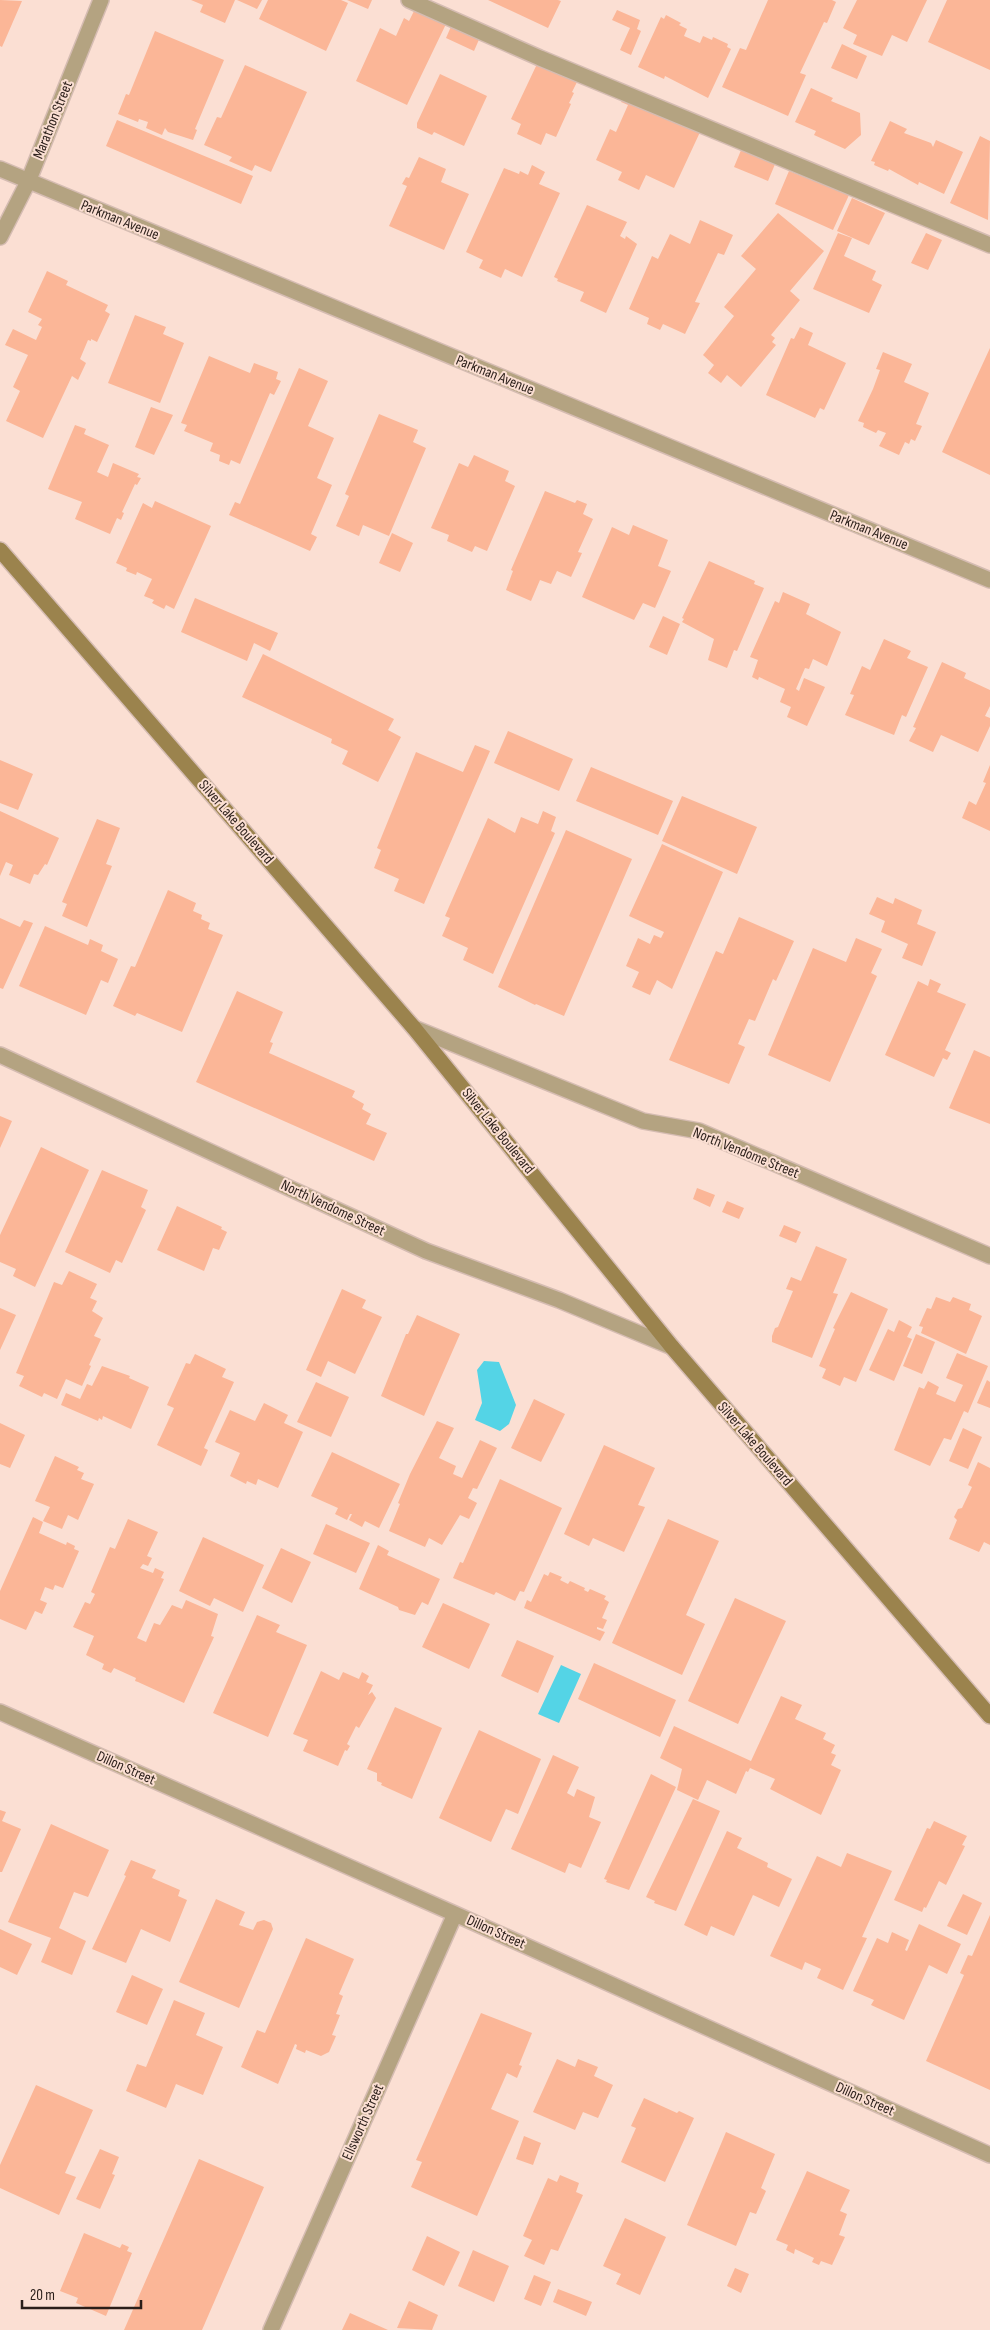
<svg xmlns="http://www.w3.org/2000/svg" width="990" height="2330" viewBox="0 0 990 2330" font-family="'Sofia Sans Condensed',sans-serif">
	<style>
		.water { fill: #54d4e6 }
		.building { fill: #fbb697 }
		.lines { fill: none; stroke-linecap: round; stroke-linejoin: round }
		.service-casing { stroke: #d5bcb2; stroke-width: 18 }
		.minor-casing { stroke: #d5bcb2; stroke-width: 18 }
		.secondary-casing { stroke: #d5bcb2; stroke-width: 18 }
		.service { stroke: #b4a381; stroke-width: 15 }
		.minor { stroke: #b4a381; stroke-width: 15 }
		.secondary { stroke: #9b834d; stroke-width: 15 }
		.labels { text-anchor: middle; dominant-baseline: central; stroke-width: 4; stroke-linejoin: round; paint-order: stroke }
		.street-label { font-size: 15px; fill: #2a1e19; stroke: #fbdfd3 }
	</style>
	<rect width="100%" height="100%" fill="#fbdfd3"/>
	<path class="water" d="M484,1361L499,1362L516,1405L509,1424L500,1431L475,1420L482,1403L477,1370Z
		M561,1665L581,1674L559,1723L538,1714Z"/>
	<path class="building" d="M0,0L22,1L2,47L0,46Z
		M191,0H235L225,23L200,12L203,5Z
		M237,0H262L257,9Z
		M268,0H341L348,3L326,51L259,19Z
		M347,0H372L368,9Z
		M488,0H558L561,1L548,28Z
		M768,0H832L836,2L827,23L824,22L800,73L806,75L788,116L722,87L740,48L746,50Z
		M857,0H927L907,42L892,35L882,56L853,44L857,35L843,28Z
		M947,0H990V70L928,42Z
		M415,9L446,24L407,105L356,81L380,28L396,36L404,18L409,21Z
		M617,10L640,20L637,29L641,31L631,55L620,50L630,28L612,20Z
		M666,15L681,23L679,25L687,29L684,36L700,43L703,36L712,40L713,37L728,44L727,47L731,49L708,98L665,76L664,79L638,67L661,17L664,19Z
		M453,22L481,35L474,51L446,38Z
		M155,31L224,60L195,129L197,130L193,140L168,132L165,128L162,135L146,128L148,122L139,119L138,122L118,114L126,94L129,95Z
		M842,44L867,56L857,79L831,68Z
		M537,64L579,78L572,92L574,93L569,103L571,104L556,137L546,133L541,145L517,134L521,124L511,119Z
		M245,65L307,92L271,172L255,165L252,171L229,161L232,157L204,145L217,117L221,118Z
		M440,74L487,96L464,146L434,132L432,135L417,128V123Z
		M811,88L833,98L831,101L860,113L861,135L845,149L814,135L816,131L795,122Z
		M625,95L701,130L674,188L646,175L639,190L618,180L622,172L596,160L610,129L616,132L628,105L621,102Z
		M117,120L253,176L241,204L106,146Z
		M890,121L907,129L904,133L931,143L933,147L936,140L963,152L944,194L919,182L918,185L889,169L888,171L874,165L875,162L871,161Z
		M980,136L990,141L988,220L950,203Z
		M744,143L778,157L768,181L734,167Z
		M419,157L446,169L441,182L469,194L444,250L389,226L407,186L402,184L406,177L409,178Z
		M532,165L545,172L539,184L560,193L522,277L505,269L501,278L479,268L483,260L466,252L504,168L519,174L520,171L528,175Z
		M789,171L849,195L833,230L775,204Z
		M852,198L885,213L869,245L837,231Z
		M587,205L627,222L620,236L625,239L626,236L637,244L606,313L580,301L584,292L557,281L558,279L554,277Z
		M778,213L824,251L790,291L800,300L771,335L775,338L772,342L776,345L741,387L727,375L721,383L708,373L714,365L703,355L734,316L724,307L756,269L741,256Z
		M700,220L733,235L724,255L718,253L695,302L700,303L685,334L663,324L660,330L647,324L649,318L629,309L652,256L658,259L670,234L690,244Z
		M838,233L852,238L844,256L876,271L872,280L882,285L869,313L813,289Z
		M926,233L942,240L928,270L911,263Z
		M47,271L68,281L66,285L108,305L105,311L110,314L97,342L91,339V341L88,340L80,359L86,363L78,380L72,376L43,438L6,421L20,391L13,387L28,355L5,345L13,329L36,340L42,327L38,325L42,319L28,312Z
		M135,315L166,327L163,334L184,343L160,403L108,383Z
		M800,327L813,333L808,345L846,363L824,410L820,408L815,418L766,395L791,338L794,339Z
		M990,348V475L942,452Z
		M883,352L912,364L904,382L929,393L916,424L922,426L915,441L911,439L909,444L905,442L899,455L879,446L886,433L878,430L876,433L863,427L864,423L858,421L873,389L880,370L876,369Z
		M209,356L250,373L254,363L278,372L276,379L281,381L274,395L270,393L240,464L231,460L229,465L219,461L220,455L210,451L213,443L184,431L187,425L181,423Z
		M299,368L328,381L308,426L334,438L317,478L332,485L311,534L317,537L310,551L229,515L235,502L240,504Z
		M151,407L173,415L154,455L135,447Z
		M379,414L418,430L413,442L426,448L389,536L363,525L359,536L336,526L349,496L345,494Z
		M75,425L86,429L84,434L109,445L97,472L108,477L113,463L139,474L137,477L141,478L137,485L135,484L122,512L124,513L121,520L117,518L110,534L75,519L82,502L48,489Z
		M474,455L509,471L505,481L515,486L487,551L475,546L472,552L447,541L449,535L431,528L459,463L468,467Z
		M545,491L575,503L577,500L587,504L583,514L593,519L578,552L582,553L571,577L557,571L551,584L540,580L531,601L506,590L513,571L511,570Z
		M155,501L211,526L174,609L166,605L164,609L152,603L154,600L144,596L152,579L137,572L136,575L126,571L127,568L116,563L143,503L152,508Z
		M633,525L668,540L658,566L671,571L655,608L643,603L634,620L582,597L612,527L629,535Z
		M392,533L413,543L400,572L379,563Z
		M709,561L755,581L754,584L764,588L737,651L734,650L727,668L708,660L714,639L682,622L684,619L682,618Z
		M783,592L810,604L806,614L841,632L827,666L813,659L809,669L805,668L796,689L799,691L804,678L825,687L807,726L787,717L791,707L780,702L785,689L759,677L758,680L752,677L758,660L750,657L775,601L779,603Z
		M195,598L278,633L270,651L254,643L247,661L181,632Z
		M663,616L680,624L667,655L649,647Z
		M884,639L911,651L907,658L928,667L906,717L902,715L894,735L845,715L854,695L850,694L862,666L870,670Z
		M263,654L394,719L388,730L401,737L378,782L342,764L348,751L331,743L332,739L242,697Z
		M942,662L966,673L964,678L990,690V706L985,716L990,718V726L978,752L941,735L933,752L909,741L916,728L913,727Z
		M508,731L573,759L559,791L494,763Z
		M475,745L490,751L424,904L394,891L399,879L374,868L381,850L377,848L416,752L463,772Z
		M0,760L33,774L18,810L0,803Z
		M990,765V831L962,818L969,801L976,805L986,783L983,782Z
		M591,767L673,801L658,835L576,801Z
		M682,796L757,827L737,874L662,841Z
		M0,811L59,838L47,865L45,864L38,875L34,874L30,884L9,875L13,865L6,862L0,876Z
		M543,811L556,817L551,831L555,833L493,974L463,960L468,948L442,936L450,918L445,916L488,818L515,833L521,817L538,824Z
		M97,819L120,828L106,864L112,866L87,927L62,916L67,904L62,902Z
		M566,830L632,859L564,1016L536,1004L535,1005L498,987Z
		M662,844L723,872L672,989L657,980L650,995L632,987L639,972L626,966L638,938L650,944L654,935L661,938L664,932L629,916Z
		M168,890L196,903L193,911L202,915L201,919L210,923L208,929L223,935L182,1032L137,1013L135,1016L113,1006L131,966L135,967Z
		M877,897L893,904L895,898L922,910L917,924L936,932L922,966L902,958L908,944L881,932L885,921L869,914Z
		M739,917L794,941L776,981L773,979L755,1021L749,1019L738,1044L745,1047L729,1084L669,1060L716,951L723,954Z
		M0,918L20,927L24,920L33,923L3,989L0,988Z
		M45,926L88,945L90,939L103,945L101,951L118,959L108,983L101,980L86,1015L19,986Z
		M856,938L882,949L871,973L877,976L830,1082L768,1055L813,948L846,962Z
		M930,979L941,984L937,992L966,1004L945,1050L951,1053L947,1060L943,1058L934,1077L885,1055L918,981L928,986Z
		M237,991L283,1012L270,1042L273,1043L269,1053L355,1091L352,1097L364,1104L362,1109L371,1114L366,1124L387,1133L374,1161L196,1082Z
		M974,1050L990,1057V1124L949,1108Z
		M0,1116L12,1121L0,1148Z
		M41,1147L89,1170L35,1287L13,1276L16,1269L0,1262V1235Z
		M102,1170L148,1190L141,1207L146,1210L122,1263L116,1260L110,1273L65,1252Z
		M697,1188L715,1195L710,1207L693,1199Z
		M727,1201L744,1208L739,1219L722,1212Z
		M177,1206L222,1227L221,1229L227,1232L219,1250L213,1248L204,1271L157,1250Z
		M784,1225L801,1232L796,1243L779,1236Z
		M816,1246L847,1259L833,1293L838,1294L812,1358L772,1342V1336L775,1328L778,1327L793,1291L786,1289L791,1277L801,1281Z
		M69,1271L97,1284L90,1298L97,1301L92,1311L103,1318L94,1336L101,1339L89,1365L91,1366L82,1386L66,1379L57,1399L44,1393L42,1397L19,1386L24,1376L16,1373L54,1282L62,1285Z
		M342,1289L366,1300L362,1308L382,1317L355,1374L328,1361L321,1377L306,1370Z
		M851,1292L888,1309L856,1382L844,1377L840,1386L822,1378L826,1369L819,1366L835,1329L833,1328Z
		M936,1297L950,1302L953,1297L971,1304L969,1310L982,1316L966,1354L921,1333L923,1327L919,1326L927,1308L931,1309Z
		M0,1308L16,1315L0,1350Z
		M417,1315L460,1334L424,1416L381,1396L406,1334H408Z
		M899,1320L912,1327L907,1337L912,1339L894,1381L869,1370L888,1329L894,1332Z
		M916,1334L935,1342L922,1374L903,1366Z
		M957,1353L988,1366L968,1413L964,1411L951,1440L944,1438L930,1466L894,1450L919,1387L924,1389L928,1381L939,1387L936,1394L955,1402L963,1385L946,1378Z
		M195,1354L226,1369L222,1377L234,1382L204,1448L208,1450L201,1466L157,1445L174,1408L167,1405L186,1363L190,1364Z
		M102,1366L130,1376L129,1378L149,1387L131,1429L103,1416L102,1420L99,1418L98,1421L61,1405L66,1393L80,1399L87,1384L92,1386Z
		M987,1380L990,1382V1408L977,1403Z
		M316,1382L349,1397L331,1437L297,1422Z
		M534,1399L565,1414L541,1462L511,1448Z
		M264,1403L288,1415L284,1423L303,1432L278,1488L258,1479L256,1485L247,1481L246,1484L230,1476L240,1453L215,1442L230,1410L255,1421Z
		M437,1421L454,1428L439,1458L456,1466L453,1474L462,1478L480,1440L497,1448L477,1489L473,1488L468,1498L477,1503L469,1519L460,1515L442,1545L429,1538L425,1547L389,1531L400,1504L398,1503L410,1474Z
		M0,1423L25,1435L10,1468L0,1464Z
		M963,1428L982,1437L968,1469L949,1461Z
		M604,1445L655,1468L638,1505L645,1507L624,1552L593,1538L589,1546L564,1534Z
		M332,1452L400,1484L379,1528L365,1521L362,1527L349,1520L352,1514H350L347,1520L335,1514L338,1508L311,1496Z
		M55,1456L79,1467L77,1470L84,1473L81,1479L94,1484L78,1520L68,1515L62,1529L43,1521L50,1507L35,1501Z
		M978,1462L990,1468V1545L984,1542L979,1552L949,1539L957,1520L954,1517L958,1509L962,1508L972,1487L968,1485Z
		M500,1479L562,1508L524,1592L520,1591L515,1601L496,1592L494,1595L453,1578L460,1562L463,1563Z
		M33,1517L43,1522L39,1533L66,1545L67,1542L75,1546L74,1549L79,1551L63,1588L55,1585L53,1590L45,1587L40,1600L47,1603L42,1614L35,1611L26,1630L0,1619V1591Z
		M128,1519L158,1532L147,1556L152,1558L148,1566L143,1564L140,1568L153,1573L155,1568L164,1572L161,1578L164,1579L137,1638L146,1642L154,1623L160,1625L172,1605L182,1609L186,1600L218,1614L211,1636L214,1637L184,1703L138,1682L135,1681L136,1678L114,1668L111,1673L102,1669L104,1664L86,1655L94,1636L73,1627L85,1602L90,1604L95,1594L91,1592L110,1547L115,1549Z
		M668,1519L719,1541L686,1615L705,1624L682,1675L612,1643Z
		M326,1524L370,1543L356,1573L313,1554Z
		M203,1537L264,1565L243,1612L214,1598L210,1606L179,1591Z
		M378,1545L389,1551L387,1555L440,1579L428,1605L422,1602L415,1615L399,1610L398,1607L359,1589Z
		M281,1548L311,1562L292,1603L262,1588Z
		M550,1572L562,1577L560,1580L568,1584L570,1581L585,1588L584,1590L588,1592L590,1589L606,1596L604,1599L609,1602L602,1618L607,1620L603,1629L597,1627V1629L605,1632L600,1641L524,1608L527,1600L531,1602L544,1574L548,1576Z
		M735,1598L786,1621L738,1724L688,1701Z
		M443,1603L490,1624L469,1669L422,1647Z
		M257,1615L280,1625L276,1632L307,1645L268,1737L213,1713Z
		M517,1640L554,1656L538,1693L501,1676Z
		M594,1663L676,1700L660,1737L578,1699Z
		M321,1671L339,1680L343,1672L359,1679L362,1672L369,1676L366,1682L373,1685L368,1695L372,1692L376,1698L359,1728L356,1726L347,1744L350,1746L347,1751L345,1750L338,1766L303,1751L308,1740L293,1734Z
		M781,1696L802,1705L795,1719L826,1733L823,1739L835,1745L831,1753L836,1755L831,1765L841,1770L821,1815L770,1789L775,1779L750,1768L748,1772L746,1771L736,1794L707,1780L698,1800L677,1790L682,1769L660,1758L674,1726L751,1761Z
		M395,1707L442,1728L412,1799L381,1785L382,1783L377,1781V1773L367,1769Z
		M479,1730L541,1759L518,1814L506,1809L491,1842L439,1818Z
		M553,1755L579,1767L567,1793L574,1797L577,1789L595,1797L589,1817L601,1822L581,1868L569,1863L565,1873L511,1849Z
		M651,1774L676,1787L629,1890L606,1882L607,1880L604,1879Z
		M693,1799L720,1811L676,1911L654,1903L655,1901L646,1897Z
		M0,1810L6,1812L2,1821L21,1829L2,1872H0Z
		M934,1821L967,1836L962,1845L965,1846L946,1885L939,1881L926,1908L924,1907L922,1912L894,1900L927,1828L930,1829Z
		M51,1824L109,1850L88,1897L74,1892L59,1928L86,1941L72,1975L41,1962L51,1938L8,1922Z
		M727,1831L742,1838L737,1848L768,1863L767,1867L792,1879L779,1907L753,1895L734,1936L711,1926L707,1936L684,1925Z
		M847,1853L892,1871L862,1937L867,1938L843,1990L817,1978L821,1969L805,1962L802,1970L770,1956L817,1856L841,1867Z
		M131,1860L156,1870L152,1878L180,1890L178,1896L187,1900L170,1942L141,1929L126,1963L92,1949L126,1876L124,1875Z
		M963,1894L982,1903L967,1935L947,1926Z
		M216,1899L245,1912L239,1925L253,1930L257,1922L264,1920L271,1923L273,1929L239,2008L179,1982Z
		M990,1915V2090L926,2061L964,1975L960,1973L968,1955L972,1956Z
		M919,1924L961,1944L947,1974L929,1965L904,2020L871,2005L874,2000L853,1991L877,1938L888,1943L892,1932L909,1940L905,1950L907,1951Z
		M0,1929L32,1944L17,1975L0,1967Z
		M306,1938L354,1959L339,1994L343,1996L336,2014L340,2015L332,2035L336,2036L329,2052L321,2056L306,2050L305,2053L296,2049L297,2045L295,2044L278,2084L241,2067L257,2030L265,2033Z
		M132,1975L163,1989L147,2025L116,2012Z
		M174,2000L205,2013L196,2035L223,2047L203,2095L176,2084L166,2108L126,2091L137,2064L146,2067Z
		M481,2013L532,2033L519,2065L522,2066L517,2078L507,2073L491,2109L519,2121L477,2216L411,2187L422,2162L416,2160Z
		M557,2059L575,2067L578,2059L598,2067L594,2076L613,2085L598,2118L583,2112L575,2130L533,2112Z
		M36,2085L93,2110L65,2173L76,2177L59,2215L0,2188V2165Z
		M644,2098L677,2113L679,2111L694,2118L665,2182L621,2162L636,2128L631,2126Z
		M726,2132L775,2154L761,2188L766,2191L756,2214L750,2212L736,2246L687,2225Z
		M524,2136L541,2143L533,2165L516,2159Z
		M100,2149L119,2157L112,2174L115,2175L100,2209L76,2199Z
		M199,2159L264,2187L202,2330H124Z
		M807,2171L850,2190L840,2211L847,2214L839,2235L845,2237L832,2265L821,2261L819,2265L812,2262L814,2258L795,2249L794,2254L786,2250L788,2245L776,2240Z
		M560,2175L579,2183L576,2192L583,2195L558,2251L551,2249L544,2265L524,2256L532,2240L523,2236L548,2178L557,2182Z
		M625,2218L666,2237L640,2295L616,2284L621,2274L603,2266Z
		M84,2233L120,2248L122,2244L129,2247L127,2251L132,2253L106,2316L76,2303L78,2298L60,2291Z
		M427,2236L460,2252L444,2286L412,2270Z
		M473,2250L509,2266L494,2302L458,2286Z
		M735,2268L749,2274L741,2293L727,2286Z
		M534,2275L551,2282L541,2306L524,2299Z
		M558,2289L592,2302L586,2316L553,2302Z
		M409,2301L438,2315L432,2330L397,2328Z
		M350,2313L388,2330H342Z"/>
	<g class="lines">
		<defs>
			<path id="service" d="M409,0L540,58L990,245"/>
			<path id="minor" d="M0,169L990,580
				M0,237L28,182L101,0
				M414,1028L643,1121L699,1131L990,1256
				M0,1055L426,1251L559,1300L672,1347
				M0,1712L455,1914L990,2155
				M271,2330L455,1914"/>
			<path id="secondary" d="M0,550L414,1028L672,1347L990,1716"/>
		</defs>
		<use href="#service" class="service-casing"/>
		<use href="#minor" class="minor-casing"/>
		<use href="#secondary" class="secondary-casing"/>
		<use href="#service" class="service"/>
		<use href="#minor" class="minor"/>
		<use href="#secondary" class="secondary"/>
	</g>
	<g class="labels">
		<g class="street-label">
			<text transform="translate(53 120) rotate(-68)">Marathon Street</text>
			<text transform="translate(120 220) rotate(22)">Parkman Avenue</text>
			<text transform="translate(495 375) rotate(22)">Parkman Avenue</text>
			<text transform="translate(869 530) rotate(22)">Parkman Avenue</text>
			<text transform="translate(236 822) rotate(49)">Silver Lake Boulevard</text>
			<text transform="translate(498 1131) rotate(51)">Silver Lake Boulevard</text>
			<text transform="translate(746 1153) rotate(22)">North Vendome Street</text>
			<text transform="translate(333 1208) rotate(25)">North Vendome Street</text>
			<text transform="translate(755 1444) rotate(49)">Silver Lake Boulevard</text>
			<text transform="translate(126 1768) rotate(24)">Dillon Street</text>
			<text transform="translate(496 1932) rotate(24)">Dillon Street</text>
			<text transform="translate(865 2099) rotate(24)">Dillon Street</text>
			<text transform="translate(363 2122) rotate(-66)">Ellsworth Street</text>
		</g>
	</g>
	<path d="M22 2300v8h119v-8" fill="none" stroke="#2a1e19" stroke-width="2.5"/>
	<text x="30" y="2300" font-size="15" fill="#2a1e19" stroke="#fbdfd3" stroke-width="4" paint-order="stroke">20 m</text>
</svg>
